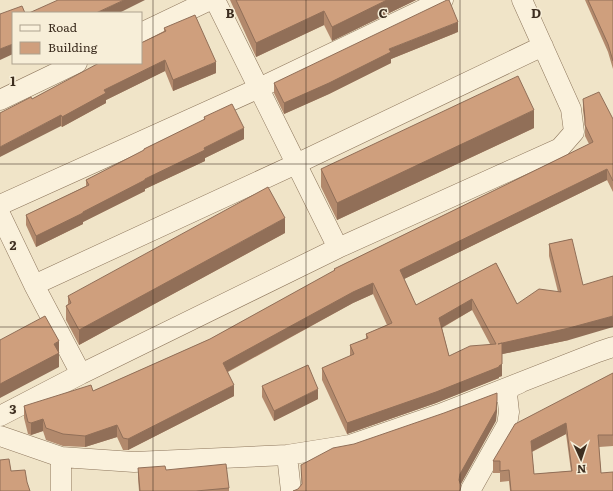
<svg xmlns="http://www.w3.org/2000/svg" width="613" height="491" viewBox="0 0 613 491" font-family="Literata,serif">
	<style>
		.lines { fill: none; stroke-linecap: round; stroke-linejoin: round }
		.minor-casing { stroke: #8d765c; stroke-width: 21 }
		.minor { stroke: #faf1dc; stroke-width: 20 }
		.wall { fill: #b2896c; fill-rule: evenodd }
		.shaded-wall { fill: #916f58 }
		.building { fill: #cf9f7d; stroke: #916f58; fill-rule: evenodd }
		.grid { fill: none; stroke: #3d2e20; stroke-width: 1; stroke-opacity: 0.55 }
		.grid-label { font-size: 13px; text-anchor: middle; font-weight: bold; fill: #3d2e20; stroke: #f7eed8; stroke-width: 3; stroke-linejoin: round; paint-order: stroke }
	</style>
	<rect width="100%" height="100%" fill="#f0e4c8"/>
	<g class="lines">
		<defs>
			<path id="minor" d="M215,0L338,248
				M141,33L210,0
				M0,100L77,63
				M0,205L259,88L443,0
				M0,214L34,285L81,374
				M34,285L296,164L543,46
				M0,416L81,374L338,248L560,148L574,132L571,109L522,0
				M0,436L61,457L134,462L287,455L350,445L440,414L598,352L613,347
				M287,455L291,491
				M61,457V491
				M470,491L507,425L509,412L507,394L511,387L520,383"/>
		</defs>
		<use href="#minor" class="minor-casing"/>
		<use href="#minor" class="minor"/>
	</g>
	<path class="wall" d="M230,0H416L332,41L324,25L256,57Z
		M585,0H613V69L608,52Z
		M164,28L216,73L173,91L165,71L106,100V103L62,127L32,99L164,31Z
		M458,32L391,59V63L329,94L284,114L274,93V83Z
		M583,99L613,119V192L607,180L404,279L416,305L496,263L517,304L558,292L549,256V244L572,239L569,340L502,354V376L499,377V378L436,403L347,434L322,380V368L350,356V345L366,339V334L387,325L373,294L353,303L228,372L234,396L128,450H123L117,437L85,447L63,446L46,440L43,431L31,435L28,434L24,418V406L93,391L210,339L334,271V269L589,144L585,136V125L583,110ZM472,310L490,344L449,356L442,328Z
		M204,117L244,139L205,158V161L145,189V191L83,222V224L36,247L26,225V215L86,186V180L144,151V149L204,120Z
		M534,128L337,220L321,187V169Z
		M285,233L79,345L66,320V306L68,304V296Z
		M613,373V446L599,447L601,473L613,491H510L509,481L500,482V473H493V461ZM566,434L571,471L534,474L532,452Z
		M262,386L318,399L274,421L262,397Z
		M138,468L166,470L229,488V491H139L138,478Z"/>
	<path class="shaded-wall" d="M124,0H145L119,13H96Z
		M387,0H416L332,41V27Z
		M324,11V25L256,57V43Z
		M458,22V32L391,59V63L329,94L284,114V103L389,49Z
		M13,44V54L0,60V49Z
		M165,60V71L106,100V103L62,127V117L104,90Z
		M216,62V73L173,91V80Z
		M534,110V128L337,220V203Z
		M61,115V126L0,157V147Z
		M244,128V139L205,158V161L145,189V191L83,222V224L36,247V236L83,212L204,148Z
		M607,169V180L400,281V270Z
		M285,218V233L79,345V330Z
		M373,283V294L353,303L223,374V363L353,292Z
		M472,299V310L439,329V318Z
		M613,316V327L569,340L498,355V344Z
		M59,341V367L0,398V384L54,344Z
		M502,364V376L499,377V378L436,403L347,434V423Z
		M234,385V396L128,450V439Z
		M318,389V399L274,421V411Z
		M497,400V412L496,421L460,486L459,480L460,474Z
		M43,419V431L31,435V423Z
		M566,423V434L531,452V441Z
		M117,425V437L85,447V436Z"/>
	<path class="building" d="M58,0H124L96,13H29Z
		M236,0H387L332,27L324,11L256,43Z
		M447,0H449L458,22L389,49L391,52L329,83L284,103L274,83Z
		M588,0H613V61L608,44Z
		M22,6L25,13H13V44L0,49V14Z
		M195,15L216,62L173,80L165,60L104,90L106,93L62,117L61,115L0,147V113L31,97L32,99L99,63H141V43L166,31L164,28Z
		M518,76L534,110L337,203L321,169Z
		M599,92L613,119V181L607,169L400,270L416,305L496,263L517,304L539,289L561,292L549,244L572,239L583,285L613,276V316L569,328L498,344L502,343V364L499,366V367L436,392L347,423L322,368L354,354L350,345L368,338L366,334L392,323L373,283L353,292L223,363L234,385L128,439L123,438L117,425L85,436L63,434L46,428L43,419L31,423L28,422L24,406L91,385L93,391L210,339L335,270L334,269L593,142L585,125V119L583,99ZM472,299L496,344L470,346L449,356L439,318Z
		M232,104L244,128L204,148L205,150L145,179V180L83,212V213L36,236L26,215L89,185L86,180L144,150V149L205,119L204,117Z
		M268,187L285,218L79,330L66,306L71,303L68,296Z
		M45,316L59,341L54,344L59,353L0,384V340Z
		M308,365L318,389L274,411L262,386Z
		M613,373V435H598L601,473L613,472V491H511L509,470L500,471V461H493L515,424ZM566,423L572,471L534,474L531,441Z
		M497,393V400L496,410L460,474L459,480L461,486L460,491H293L298,489L302,484L301,465L333,448L354,444L444,413Z
		M9,459L11,471L25,470L27,482L30,491H0V460Z
		M226,464L229,488L196,491H140L138,468L165,466L166,470Z"/>
	<path class="grid" d="M153,0V491M306,0V491M460,0V491M0,164H613M0,327H613"/>
	<g class="grid-label">
		<text x="230" y="18">B</text>
		<text x="383" y="18">C</text>
		<text x="536" y="18">D</text>
		<text x="13" y="86">1</text>
		<text x="13" y="250">2</text>
		<text x="13" y="414">3</text>
	</g>
	<rect x="12" y="12" width="130" height="52" fill="#f7eed8" stroke="#ada18e"/>
	<rect x="20" y="25" width="20" height="6" fill="#faf1dc" stroke="#ada18e"/>
	<text x="48" y="32" font-size="12" fill="#3d2e20">Road</text>
	<rect x="20" y="42" width="20" height="12" fill="#cf9f7d" stroke="#ada18e"/>
	<text x="48" y="52" font-size="12" fill="#3d2e20">Building</text>
	<g transform="translate(581 459) rotate(177)" stroke="#f7eed8" stroke-width="3" paint-order="stroke">
	<path d="M0-3L7 15L0 10L-7 15Z" fill="#3d2e20"/>
	<text y="-6" font-size="11" font-weight="bold" text-anchor="middle" fill="#3d2e20">N</text>
	</g>
</svg>
